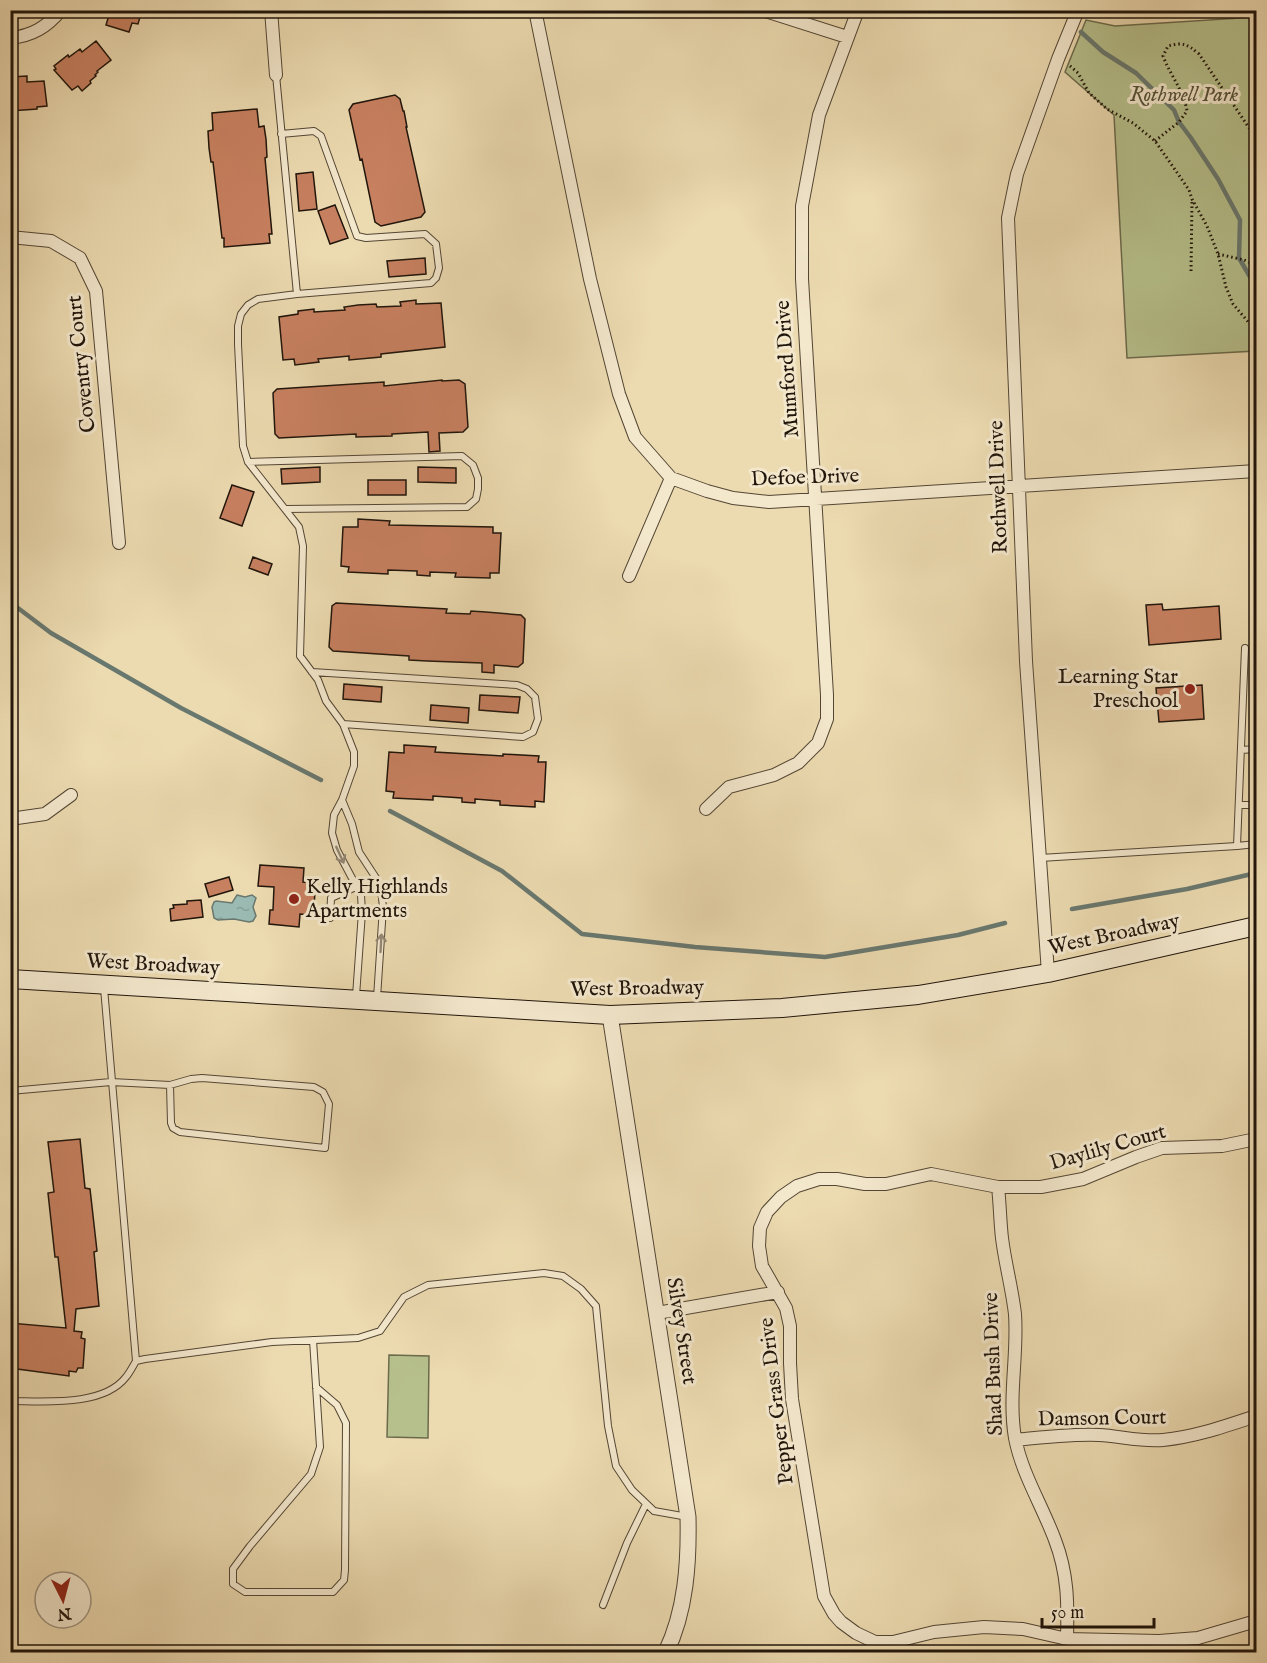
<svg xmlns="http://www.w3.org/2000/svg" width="1267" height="1663" viewBox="0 0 1267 1663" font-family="'IM FELL English',serif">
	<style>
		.green { fill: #b6c08c; stroke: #6b6a4c; stroke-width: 1.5 }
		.water { fill: url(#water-ripples); stroke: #69786f; stroke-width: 1.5 }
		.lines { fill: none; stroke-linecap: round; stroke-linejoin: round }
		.stream { stroke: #69786f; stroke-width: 4.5 }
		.building { fill: #c78060; stroke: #20150b; stroke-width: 1.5 }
		.service-casing { stroke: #534634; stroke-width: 8 }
		.minor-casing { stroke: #534634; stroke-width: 14 }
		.tertiary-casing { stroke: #534634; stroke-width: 17 }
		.secondary-casing { stroke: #20150b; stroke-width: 20 }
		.path { stroke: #20150b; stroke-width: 3; stroke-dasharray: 1.5 3; stroke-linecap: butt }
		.service { stroke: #f3e7cc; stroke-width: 6 }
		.minor { stroke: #f3e7cc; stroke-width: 12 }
		.tertiary { stroke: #f3e7cc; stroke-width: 15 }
		.secondary { stroke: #f3e7cc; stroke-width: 18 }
		.oneway { stroke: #948875 }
		.poi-dot { fill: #8f2418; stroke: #f3e7cc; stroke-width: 2 }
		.labels { text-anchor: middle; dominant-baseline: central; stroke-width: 6; stroke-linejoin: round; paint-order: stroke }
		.park-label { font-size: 21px; font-style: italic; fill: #545138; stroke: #f3e7cc }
		.street-label { font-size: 21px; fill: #20150b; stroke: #f3e7cc }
		.poi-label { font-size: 21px; fill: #20150b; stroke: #f3e7cc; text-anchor: end }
	</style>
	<defs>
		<pattern id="water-ripples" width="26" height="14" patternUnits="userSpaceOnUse" patternTransform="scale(1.5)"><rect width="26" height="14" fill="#9abab2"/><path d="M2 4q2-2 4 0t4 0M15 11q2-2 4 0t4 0" fill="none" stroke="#849f98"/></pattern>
	</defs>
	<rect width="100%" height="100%" fill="#ecdab0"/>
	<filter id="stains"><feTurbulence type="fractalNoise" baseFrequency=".00333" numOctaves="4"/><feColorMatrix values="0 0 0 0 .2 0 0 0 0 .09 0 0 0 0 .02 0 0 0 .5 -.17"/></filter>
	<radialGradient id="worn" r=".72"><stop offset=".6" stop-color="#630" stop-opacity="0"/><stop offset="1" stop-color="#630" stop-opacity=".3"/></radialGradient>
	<path class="green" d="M1256,17V351L1127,358L1114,115L1065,72L1086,20L1115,26Z
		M389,1355L429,1356L428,1438L387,1437Z"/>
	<path class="water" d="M237,895L245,897L252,895L256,898L253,907L256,916L253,921L249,922L234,919L218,920L214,918L212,907L214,902L216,901L232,903Z"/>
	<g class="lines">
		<path class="stream" d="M1081,32L1103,52L1136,73L1174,110L1179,122L1191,138L1218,179L1240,220L1239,258L1256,287
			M10,602L51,633L181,708L321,780
			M390,811L502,871L582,934L695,947L825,957L958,935L1005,923
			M1072,909L1187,889L1256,873"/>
	</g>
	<path class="building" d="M103,10H142L138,24L132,23L129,32L106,25L109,15L102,13Z
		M96,41L111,60L97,71L98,72L95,75L96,76L90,81L91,83L82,91L78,86L72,90L54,70L56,69L54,66L68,55L69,57L80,49L82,52Z
		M27,76V82L44,81L47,106L37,107V109L10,111V77Z
		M395,95L400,99L403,111H404L407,127H406L425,212L421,217L381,226L375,222L362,159L360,160L349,110L353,104Z
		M257,109L259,127L264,126L266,139L267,157L265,158L272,234H269L270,243L224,247V238H222L213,162H211L209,148L208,131L213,130L212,113Z
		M313,172L317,209L299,211L296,174Z
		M335,205L348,238L330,244L318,211Z
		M425,258L426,274L389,277L387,261Z
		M416,300V304L441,303L445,347L381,354V357L349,360V356L318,359L319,362L295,365L294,359L283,360L279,317L298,314V311L314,309V312L345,310L344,307L358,305L376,304L377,307L401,306L400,302Z
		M442,380V381L459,380L465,384L468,427L463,432L439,433L440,451L429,452L428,432L392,434V436L356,437V434L279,438L275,434L273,393L277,389L384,382V386Z
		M320,467V482L282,484L281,469Z
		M418,467L456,468V483L418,482Z
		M368,480H406V495H368Z
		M232,485L254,492L242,526L220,518Z
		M358,519L390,521L389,525L493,527V533H501L499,573H490V578L455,577L456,573L430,572V576L417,575V571L388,570V574L348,572L349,567L341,566L343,527H358Z
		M253,557L272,564L268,575L249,568Z
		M336,603L447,609L446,613L470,614L471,611L486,612L521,615L525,619L523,663L518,667L494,665V673L482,672V663L427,661L409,660V656L333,651L329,647L332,606Z
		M1162,604L1163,610L1219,606L1221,639L1149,645L1146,605Z
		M344,684L382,687L381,702L343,699Z
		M1202,685L1204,719L1159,722L1156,688Z
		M480,695L520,697L518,713L479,710Z
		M431,705L469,708L468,723L430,720Z
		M404,745L436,747L435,752L503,756V754L539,756L538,762H546L544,802L535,801V807L500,805V801L475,799V803L462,802V798L433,796V800L393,798L394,792L386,791L389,752L404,753Z
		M260,865L304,868L303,882L314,883L313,892H315L314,906L311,905V915L300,914L299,927L269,924L270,910H273L274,887L258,886Z
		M229,877L233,890L209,897L205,884Z
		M201,900L203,917L171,921L170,909L174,908L173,905L187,904V901Z
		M80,1139L85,1188L90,1189L97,1251L94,1252L99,1306L76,1309L74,1331L82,1332L81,1338L85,1339L83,1368H78L76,1372L69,1371V1376L10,1368V1323L66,1328L58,1257H55L48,1193L54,1192L48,1142Z"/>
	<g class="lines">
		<defs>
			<path id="service" d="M276,75L297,294L258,299L248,305L241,314L238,326V344L243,446L248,462L299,527L303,546L300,656L318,680L326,701L343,724L354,752V766L342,800L334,815L332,833L337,850L361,895L362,912L356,996
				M281,134L314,131L321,136L357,236L366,238L425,234L436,244L439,268L436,278L431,283L297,294
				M248,462L462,456L473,465L478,478V489L476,499L467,507L285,509
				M312,672L517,685L527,689L535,697L538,719L533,732L523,737L343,724
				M1241,750L1256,749
				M342,800L352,824L359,852L376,878L381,890L383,907L377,998
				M1239,805H1256
				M1237,846L1256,844
				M1040,858L1237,846L1245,648
				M330,918L331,898L376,878
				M104,988L136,1361
				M10,1091L111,1082L170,1085L191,1079L202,1078L314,1087L323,1092L329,1104L325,1148L180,1132L173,1128L171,1123L170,1085
				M313,1340L320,1447L311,1474L250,1546L233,1569V1584L245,1592H333L344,1580L345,1570L346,1423L337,1405L316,1387
				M10,1401C44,1401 103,1407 126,1377C130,1372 133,1366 136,1361L145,1359L272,1342L358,1338L380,1331L404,1297L428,1285L544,1273L563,1276L581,1289L596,1306L608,1426L616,1466L632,1490L654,1511L688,1517
				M603,1605L627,1543L646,1504"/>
			<path id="minor" d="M271,10L276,75
				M535,10L590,279L619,394L635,437L671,478L707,491L733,498L769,502L1256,471
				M762,10L847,37
				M10,38C32,36 47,27 61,10
				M10,237L51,241L80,258L96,291L119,543
				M629,576L671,478
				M706,809L729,787L774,775L798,763L818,743L827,719V695L802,279V206L819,115L858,10
				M10,819L45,814L71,795
				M1048,973L1026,661L1008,218L1017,174L1058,59L1078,10
				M1256,1139L1222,1146L1162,1148L1136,1157L1083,1179L1041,1187H998L931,1174L886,1184H865L837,1179H819L797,1186L781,1197L767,1212L760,1228L759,1246L762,1266L786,1308L790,1326V1363L792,1399L824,1596L834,1614L841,1622L856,1633L875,1642H893L934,1632L984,1627L1023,1629L1067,1639L1159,1641L1198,1638L1256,1621
				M998,1187C1000,1204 1000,1221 1002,1238C1005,1263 1012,1288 1015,1314C1018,1356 1008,1396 1015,1438C1022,1474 1042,1505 1055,1540C1068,1574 1068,1603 1067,1639
				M657,1313L778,1292
				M1016,1440C1044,1437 1071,1434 1099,1435C1120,1436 1141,1442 1163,1440C1195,1437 1226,1426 1256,1416"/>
			<path id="tertiary" d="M610,1015L688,1517C689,1562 686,1611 666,1652"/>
			<path id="secondary" d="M10,979L610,1015L782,1008L918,995L1048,973L1256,926"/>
		</defs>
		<use href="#service" class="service-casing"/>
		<use href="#minor" class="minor-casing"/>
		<use href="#tertiary" class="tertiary-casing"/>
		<use href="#secondary" class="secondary-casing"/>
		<path class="path" d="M1070,66L1078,73L1089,93L1107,109L1133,123L1155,141L1176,171L1189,190L1192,199L1207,226L1218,254L1226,287L1233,304L1256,331
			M1155,141L1179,122L1187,111C1184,91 1170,75 1163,56L1168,46C1183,42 1187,44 1199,54L1256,138
			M1218,254L1244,260L1251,263L1256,276
			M1191,271L1192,201"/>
		<use href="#service" class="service"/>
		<use href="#minor" class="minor"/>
		<use href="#tertiary" class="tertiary"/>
		<use href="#secondary" class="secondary"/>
	</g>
	<defs><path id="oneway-shaft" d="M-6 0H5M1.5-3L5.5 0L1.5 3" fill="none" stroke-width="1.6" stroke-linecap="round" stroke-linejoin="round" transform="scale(1.5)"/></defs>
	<g class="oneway">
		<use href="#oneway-shaft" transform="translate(340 855) rotate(65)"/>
		<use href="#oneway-shaft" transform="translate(381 943) rotate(-87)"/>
	</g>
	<g class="poi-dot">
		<circle cx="1190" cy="689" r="6"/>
		<circle cx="294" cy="899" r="6"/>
	</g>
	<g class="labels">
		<g class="park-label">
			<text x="1184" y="95">Rothwell Park</text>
		</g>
		<g class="street-label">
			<text transform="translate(82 364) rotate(-96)">Coventry Court</text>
			<text transform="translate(788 369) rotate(-94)">Mumford Drive</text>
			<text transform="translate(805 478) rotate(-2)">Defoe Drive</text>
			<text transform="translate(999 487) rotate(-92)">Rothwell Drive</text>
			<text transform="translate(1114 935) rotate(-12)">West Broadway</text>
			<text transform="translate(153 965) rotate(3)">West Broadway</text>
			<text transform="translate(637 989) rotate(-1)">West Broadway</text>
			<text transform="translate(1108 1148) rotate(-16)">Daylily Court</text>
			<text transform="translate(681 1331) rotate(81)">Silvey Street</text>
			<text transform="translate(994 1364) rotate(-92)">Shad Bush Drive</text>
			<text transform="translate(777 1401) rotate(-97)">Pepper Grass Drive</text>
			<text transform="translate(1102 1419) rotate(-1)">Damson Court</text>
		</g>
		<g class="poi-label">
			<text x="1178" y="677">Learning Star<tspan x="1178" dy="24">Preschool</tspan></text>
			<text x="306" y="887" text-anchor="start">Kelly Highlands<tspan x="306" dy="24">Apartments</tspan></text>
		</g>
	</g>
	<rect width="1267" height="1663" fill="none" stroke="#ecdab0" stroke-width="36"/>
	<rect x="12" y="12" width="1243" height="1639" fill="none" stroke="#20150b" stroke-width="3"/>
	<rect x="18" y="18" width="1231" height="1627" fill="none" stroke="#20150b" stroke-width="1.5"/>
	<g transform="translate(63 1600) rotate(174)"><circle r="28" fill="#f3e7cc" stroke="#9f937f" stroke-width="1.5"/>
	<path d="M0-4.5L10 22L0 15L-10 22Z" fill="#8f2418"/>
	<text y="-9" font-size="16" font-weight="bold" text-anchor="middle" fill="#20150b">N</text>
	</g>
	<path d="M1042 1618v9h112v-9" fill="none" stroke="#20150b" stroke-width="3"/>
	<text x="1051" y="1618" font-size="18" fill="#20150b" stroke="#f3e7cc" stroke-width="4.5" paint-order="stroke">50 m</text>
	<rect width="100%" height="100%" filter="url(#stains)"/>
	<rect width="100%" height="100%" fill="url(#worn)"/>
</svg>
